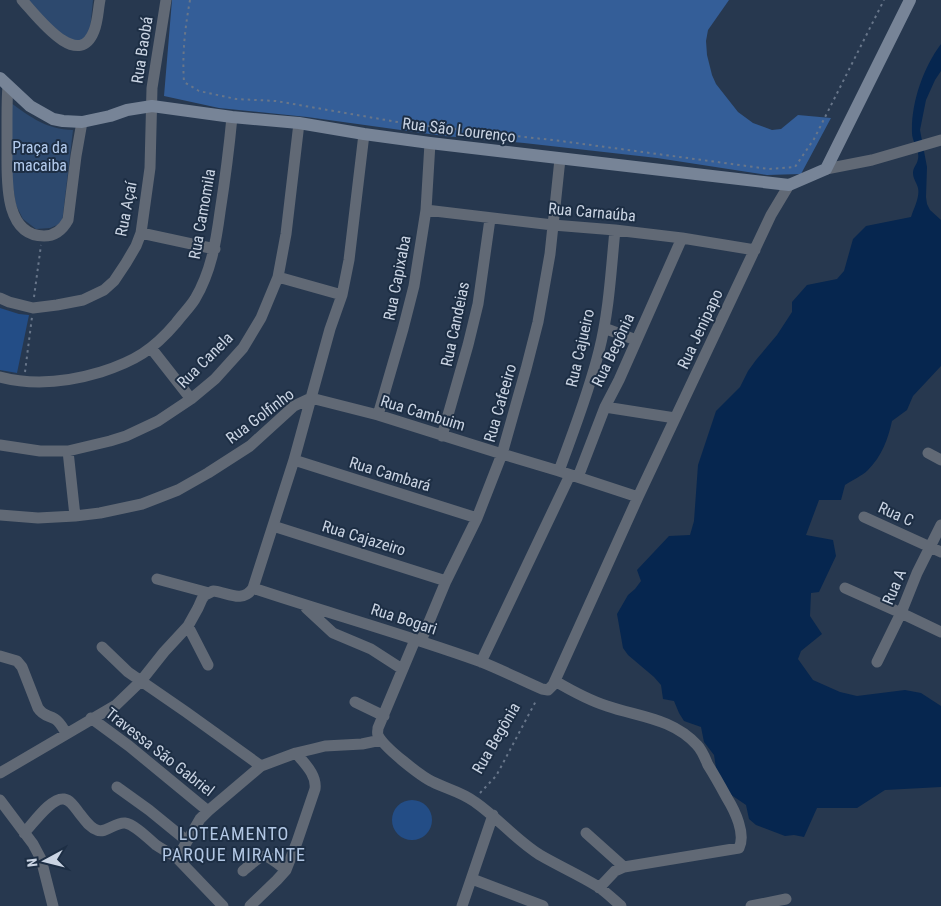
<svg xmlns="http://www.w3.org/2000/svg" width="941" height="906" viewBox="0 0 941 906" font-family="'Roboto Condensed',sans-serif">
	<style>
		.green { fill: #2d496e }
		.forest { fill: #345e98 }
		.water { fill: #06264f }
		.building { fill: #234d86 }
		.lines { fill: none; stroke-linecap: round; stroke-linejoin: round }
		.path { stroke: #68768a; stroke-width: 2; stroke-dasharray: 2.5 4; stroke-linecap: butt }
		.street { stroke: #616975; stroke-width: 11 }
		.secondary { stroke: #778497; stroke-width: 12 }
		.labels { text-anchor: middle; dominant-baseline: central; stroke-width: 4; stroke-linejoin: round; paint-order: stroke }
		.street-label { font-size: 16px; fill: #cad4e3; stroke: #1d2e44 }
		.park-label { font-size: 16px; fill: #b4ccee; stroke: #1d2e44 }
		.neighbourhood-label { font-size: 18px; letter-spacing: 1px; fill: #b2c7e4; stroke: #1d2e44 }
	</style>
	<rect width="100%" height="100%" fill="#27384f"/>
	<path class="green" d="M25,0H93L90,30L83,42L64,38Z
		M11,103C32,118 46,129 73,130L62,223L50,228L36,229L23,219L16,205L12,181Z"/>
	<path class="forest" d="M172,0H729L708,30L706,41L707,55L712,75L716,84L738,112L753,123L772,130L781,129L798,115L831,118L801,174L767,175L657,158L524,143L444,136L307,117L219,108L164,96Z"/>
	<path class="water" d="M941,44V71L935,80L926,100L920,130L927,167L926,197L927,204L930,210L941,220V366L913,396L907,410L892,421C888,439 882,456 868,470C862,476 852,480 845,485L841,500H819L806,535L833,540L836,556L819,592L811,593L810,616L822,634L801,651L798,659L813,680L840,692L857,696L905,690L921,693L941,706V787L885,790L857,808H817L804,837L794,835L785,836L756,825L749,819L746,805L724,790L717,774L714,755L704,742L701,727L684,721L679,713L674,701L663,699L661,685L654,677L628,655L623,648L617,614L628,595L635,589L641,581L637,570L669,536L690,535L694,521L698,465L716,411L740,387L748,371L756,360L777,335L792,312V302L807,285L837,279L844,271L853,239L866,226L911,217C914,208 920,197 918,188C917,183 913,179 913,173C913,167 917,165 918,159C920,150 912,142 912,133C911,103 923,68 941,44Z"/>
	<path class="building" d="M0,308L19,314L29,315L17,373L0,370Z
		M392 820a20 20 0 1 1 40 0a20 20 0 1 1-40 0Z"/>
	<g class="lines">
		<path class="path" d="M190,0C185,28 182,54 184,82L199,91L236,99L276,101L409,124L561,141L769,169L795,167L814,139L884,0
			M34,297L41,245
			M25,372L32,317
			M480,793L496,776L502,765L537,699"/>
		<path class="street" d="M22,0C36,15 78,72 94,31C98,21 98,10 100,0
			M8,86C7,97 7,109 7,120C7,133 7,146 7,159C7,185 6,236 44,236C55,236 63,229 68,220L76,156L82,122
			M826,169L872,160L941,140
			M426,210L553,225L615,230L682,238L755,250
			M141,233L215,249
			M278,277L342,295
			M0,298L9,302L33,308L57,305L83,300L104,290L114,281L126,263L136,246L141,233L150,168L152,88L166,0
			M604,328L636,340
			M151,348L191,399
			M0,377C34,386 68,382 101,372C135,361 153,350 176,323C182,315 190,307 195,299C211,272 216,242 220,212C225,180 229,149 232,117
			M605,407L675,418
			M378,415L403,329L414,286L426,210L430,143
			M442,436L468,345L478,304L490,219
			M0,445L40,451H68L110,441L126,436L158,421L191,399L215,379L243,348L261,318L278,277L286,234L299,123
			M68,451L75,516
			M928,453L941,460
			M294,460L477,518
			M559,471C573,432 589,392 599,351C609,312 611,270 615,230
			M578,477L605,407L619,380L682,238
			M0,515L38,518L75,516L100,513L142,504L178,490L208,473L250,446L294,406L311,398L330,329L342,295L349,260L364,134
			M864,517L941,552
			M273,526L446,581
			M157,579L209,593
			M253,588C328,613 404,634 479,661C500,669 521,680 542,689L548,690L553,685L638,497L771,215L789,185
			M845,588L901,613L941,632
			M306,608L333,633L371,649L402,669
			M188,626L208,665
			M415,640L378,728C378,731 377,732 378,735C383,747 422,777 433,782C447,789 462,792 475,802C498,818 516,840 540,855C559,866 579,875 597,886C606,892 613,899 621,906
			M421,641L446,581L477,518L502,454L526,369L538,322L550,254L560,159
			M102,647L128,672L186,712L261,766
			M0,656L17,661L22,667L38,708C43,716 48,715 55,719C60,722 63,728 66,733
			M481,662L570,475
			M877,662L901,613L917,573L941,525
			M555,681C572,691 588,700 607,706C639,717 672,718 697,745C702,750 705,758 708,765C715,776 721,787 727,798C735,811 746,834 739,848L624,867L615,871L599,888
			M355,702L384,716
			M91,718L129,746L208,811
			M0,773L116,705L141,681L164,652L188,626L198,608L202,599L205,595L213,591C227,592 242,604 253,588L294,460L311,398L378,415L502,454L559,471L638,497
			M117,787L149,810L187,841
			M0,800L33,844L41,859L53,906
			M24,833C33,824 51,797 64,799C71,800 76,809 80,814C85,820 90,828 97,830C105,834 115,822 125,823C134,824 149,839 156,845C162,849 169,853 176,857
			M586,833L624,867
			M243,871C266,851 263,852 286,870
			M472,879L543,906
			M223,906L176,857L182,850L200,819L208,811L261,766L296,753L313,749L325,746L362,744L381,740
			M250,906L277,880L286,870L297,842L315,789C317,775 305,764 296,753
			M462,906L493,815
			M751,906L786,899"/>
		<path class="secondary" d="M0,78L30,106L53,119L63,121L82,122L110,116L127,110L152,106L232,117L299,123L364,134L430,143L789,185L826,169L910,0"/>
	</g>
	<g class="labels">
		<g class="street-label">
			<text transform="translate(142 50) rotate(-81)">Rua Baobá</text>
			<text transform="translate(459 130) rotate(7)">Rua São Lourenço</text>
			<text transform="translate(126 209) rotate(-79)">Rua Açaí</text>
			<text transform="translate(592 212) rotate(5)">Rua Carnaúba</text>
			<text transform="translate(202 214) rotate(-80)">Rua Camomila</text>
			<text transform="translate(397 278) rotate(-79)">Rua Capixaba</text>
			<text transform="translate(455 324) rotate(-78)">Rua Candeias</text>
			<text transform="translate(700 329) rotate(-65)">Rua Jenipapo</text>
			<text transform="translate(580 348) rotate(-77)">Rua Cajueiro</text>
			<text transform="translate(613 350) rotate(-65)">Rua Begônia</text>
			<text transform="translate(205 360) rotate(-45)">Rua Canela</text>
			<text transform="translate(500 403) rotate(-74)">Rua Cafeeiro</text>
			<text transform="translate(423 413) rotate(17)">Rua Cambuim</text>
			<text transform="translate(260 416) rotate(-37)">Rua Golfinho</text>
			<text transform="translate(390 474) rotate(17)">Rua Cambará</text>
			<text transform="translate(896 514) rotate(24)">Rua C</text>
			<text transform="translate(364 538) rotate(17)">Rua Cajazeiro</text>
			<text transform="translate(894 587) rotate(-67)">Rua A</text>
			<text transform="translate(404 619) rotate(18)">Rua Bogari</text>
			<text transform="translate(496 738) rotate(-60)">Rua Begônia</text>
			<text transform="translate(160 752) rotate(38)">Travessa São Gabriel</text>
		</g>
		<g class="park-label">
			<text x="40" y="147">Praça da<tspan x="40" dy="18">macaiba</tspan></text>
		</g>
		<g class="neighbourhood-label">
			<text x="234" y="833">LOTEAMENTO<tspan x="234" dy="21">PARQUE MIRANTE</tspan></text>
		</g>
	</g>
	<g transform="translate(45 861) rotate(263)" stroke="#1d2e44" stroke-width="4" paint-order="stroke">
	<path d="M0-4L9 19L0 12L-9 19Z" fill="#cad4e3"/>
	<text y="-8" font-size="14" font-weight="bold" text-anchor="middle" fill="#cad4e3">N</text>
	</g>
</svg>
